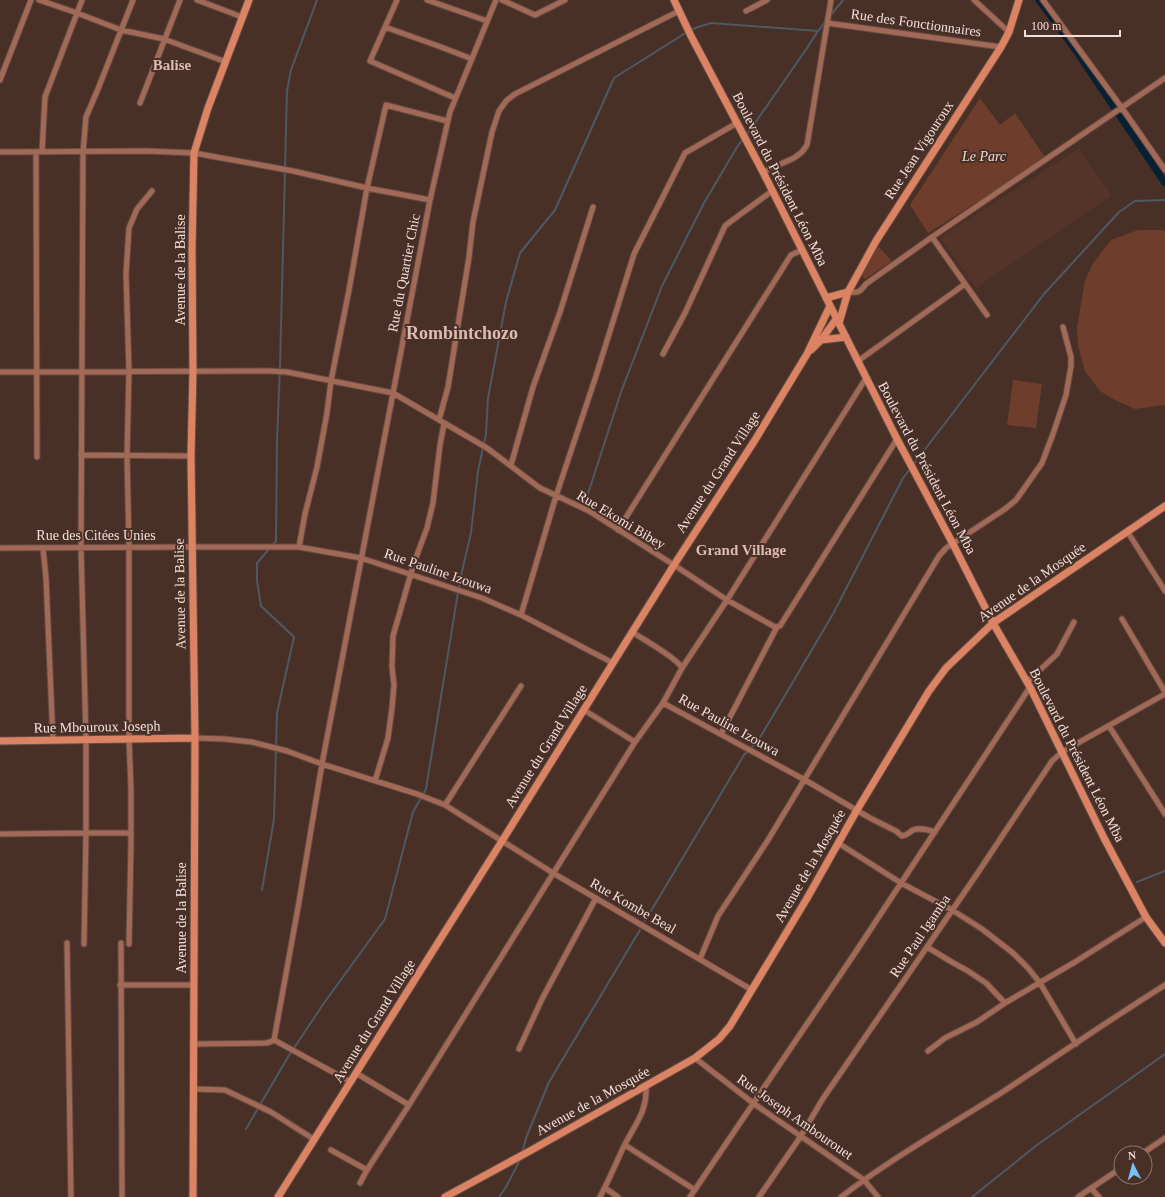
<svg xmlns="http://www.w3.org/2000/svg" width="1165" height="1197" viewBox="0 0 1165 1197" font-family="Georgia,serif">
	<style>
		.built { fill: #543328 }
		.green { fill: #6f3d2c }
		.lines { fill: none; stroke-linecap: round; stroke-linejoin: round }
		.stream { stroke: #4d5964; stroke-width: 2 }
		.canal { stroke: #072032; stroke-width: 7 }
		.street-casing { stroke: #644c44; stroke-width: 7 }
		.secondary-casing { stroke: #644c44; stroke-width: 9 }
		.street { stroke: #a16956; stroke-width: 5 }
		.secondary { stroke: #dc8364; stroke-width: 7 }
		.labels { text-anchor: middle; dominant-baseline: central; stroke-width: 4; stroke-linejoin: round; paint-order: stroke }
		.street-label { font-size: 14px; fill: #f1dfda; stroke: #493027 }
		.park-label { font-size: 14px; font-style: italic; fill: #f2dad2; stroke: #493027 }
		.neighbourhood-label { font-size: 15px; font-weight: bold; fill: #ddbcb1; stroke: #493027 }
		.district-label { font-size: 18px; font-weight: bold; fill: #ddbcb1; stroke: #493027 }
	</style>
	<rect width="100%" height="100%" fill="#493027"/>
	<path class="built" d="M1079,148L1112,196L976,288L940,238Z"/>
	<path class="green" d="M980,98L1000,125L1015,113L1046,159L928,233L910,205Z
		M1138,230H1160L1165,231V405L1135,409L1115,400L1100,391L1085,371L1078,345L1077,327L1085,280L1094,262L1111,240Z
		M876,244L892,261L865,279L859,272Z
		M1013,380L1042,384L1036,428L1007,425Z"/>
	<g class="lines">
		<path class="stream" d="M830,16L843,0
			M691,30L698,27L711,23L818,31L826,21
			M746,136L807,48L818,31
			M585,503L621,392L662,286L704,203L737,147L743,139
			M1137,882L1165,871
			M262,890L274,819L277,713L294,637L261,606L257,581V563L276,541L277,440L280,366L287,91L291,70L317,0
			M645,921L744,755L758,741L833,614L903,478L1044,294L1119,212L1135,201L1165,200
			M246,1129L288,1057L324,1003L385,919L413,812L426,789L460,580L471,533L478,471L486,434L488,398L506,302L520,253L555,210L614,78L687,32
			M522,1153L526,1138L549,1082L640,930
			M499,1197L506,1187L520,1160
			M972,1197L1037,1145L1165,1054"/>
		<path class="canal" d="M1039,0L1079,55L1165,183"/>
		<defs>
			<path id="street" d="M39,0L77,13L121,30L164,39L226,62
				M197,0L242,17
				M397,0L370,61L455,98
				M427,0L487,21
				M502,0L535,15L565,0
				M974,0L1009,32
				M1043,0L1122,108L1165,170
				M746,11L767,0
				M827,23L1001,47
				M385,27L441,47L472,59
				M0,80L31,0
				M140,103L180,0
				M0,152L147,151L194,153L293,171L367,188L430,200
				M36,152L37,457
				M42,152L45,97L82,0
				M763,172L794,158L802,152L807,145L831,0
				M932,237L987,315
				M848,292C859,293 860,292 866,284L932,237L1165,78
				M663,354L685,313L725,226L730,222L772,191
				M858,361L965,284
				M0,372L270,371L287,372L393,393L487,448L540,488L589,511L674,565L727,600L775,627L780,626L897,439
				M439,420L448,387L469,257L473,222L492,132L499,111L506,101L515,94L679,11
				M81,455L191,456
				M511,465L533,387L560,312L593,207
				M618,530L791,255L802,250
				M1127,531L1165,591
				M299,547L305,514L317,467L327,413L331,381L349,290L367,188L386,105L447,121
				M0,548L192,547H299L361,558L482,598L521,615L613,663
				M43,548L46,578L53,740
				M521,615L556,496L596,376L634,254L685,153L737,123
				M1122,619L1165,692
				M632,632C643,639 677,658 682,668
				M1027,682L1057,654L1074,622
				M663,703L805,780L870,818L896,831L902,836C908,835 908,833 913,830C920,827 928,830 935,832
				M584,710L635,742
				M1109,726L1165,814
				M721,734L777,627
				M195,738L224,739L252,742L287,751L322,764L417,794L445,805L553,873L752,990
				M375,781L388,738L392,708L394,685L392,667L393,636L414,563L427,528L433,503L440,445L444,424
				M445,805L521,686
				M0,834L86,833H131
				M838,843L901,883L952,910L982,929L1013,953L1028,968L1040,983L1076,1044
				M67,943L71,1197
				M121,943L122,1197
				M84,944L86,833V740L81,547L83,152L86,117L98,89L133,0
				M129,944L131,843V789L129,739V547L127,456L129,371L126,274L129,228L137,209L152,191
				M927,947L950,961L968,971L986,983L1005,1003
				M700,959L718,916L768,840L939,556L946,548L1005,509L1016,500L1042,463L1053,434L1066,395L1071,366V357L1063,327
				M120,985H194
				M274,1040L351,1082
				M194,1044L266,1043L270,1042L274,1040L299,902L322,764L430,200L450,112L496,0
				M519,1049L542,999L596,898
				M928,1051L945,1038L977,1022L1005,1003L1075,962L1146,917
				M695,1058L753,1103L864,1180L878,1197
				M356,1073L409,1105
				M194,1089L225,1090L271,1112L315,1140
				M625,1145L695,1190
				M331,1150L367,1170
				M1143,1153L1165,1138
				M360,1183L367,1170L409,1105L635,742L663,703L682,668L727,600L866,378
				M605,1188L618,1197
				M1091,1188L1099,1197
				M600,1197C609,1180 616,1163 624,1146C634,1126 648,1111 646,1086
				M690,1197L855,953L1030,687
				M759,1197L801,1136L822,1100L977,874L1052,761L1062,752L1165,694
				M841,1197C892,1158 947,1127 1001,1093C1056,1057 1109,1020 1165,985
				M1078,1197L1121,1168"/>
			<path id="secondary" d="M674,0L691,36L763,172L897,439L953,544L993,623L1030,687L1104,838L1146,917L1165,943
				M826,298L848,292
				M839,323L848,292L876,241L1001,47L1009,32L1019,0
				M821,340L846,337
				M811,350L821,340L837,318
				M0,741L195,738
				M193,1197L195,738L191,456L193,371L192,250L194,153L208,108L249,0
				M278,1197L502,841L674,565L755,440L807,354L830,306
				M445,1197L528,1152L695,1058L719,1039L730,1026L806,900L857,810L929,691L946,668L993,623L1165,506"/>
		</defs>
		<use href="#street" class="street-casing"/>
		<use href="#secondary" class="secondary-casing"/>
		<use href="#street" class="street"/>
		<use href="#secondary" class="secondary"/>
	</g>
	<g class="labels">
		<g class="street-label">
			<text transform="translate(916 23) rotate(8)">Rue des Fonctionnaires</text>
			<text transform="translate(919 150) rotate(-57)">Rue Jean Vigouroux</text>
			<text transform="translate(780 179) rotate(63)">Boulevard du Président Léon Mba</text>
			<text transform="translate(180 270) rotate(-90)">Avenue de la Balise</text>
			<text transform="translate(404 273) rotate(-79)">Rue du Quartier Chic</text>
			<text transform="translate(927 468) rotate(62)">Boulevard du Président Léon Mba</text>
			<text transform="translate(718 472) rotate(-57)">Avenue du Grand Village</text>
			<text transform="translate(621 520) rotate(31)">Rue Ekomi Bibey</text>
			<text x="96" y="535">Rue des Citées Unies</text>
			<text transform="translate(438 571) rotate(19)">Rue Pauline Izouwa</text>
			<text transform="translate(1032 582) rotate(-35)">Avenue de la Mosquée</text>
			<text transform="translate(180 594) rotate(-91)">Avenue de la Balise</text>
			<text transform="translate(729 725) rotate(29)">Rue Pauline Izouwa</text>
			<text transform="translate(97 727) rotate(-1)">Rue Mbouroux Joseph</text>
			<text transform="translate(546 746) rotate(-58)">Avenue du Grand Village</text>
			<text transform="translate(1077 755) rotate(63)">Boulevard du Président Léon Mba</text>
			<text transform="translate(810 866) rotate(-60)">Avenue de la Mosquée</text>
			<text transform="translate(633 906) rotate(30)">Rue Kombe Beal</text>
			<text transform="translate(181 918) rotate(-90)">Avenue de la Balise</text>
			<text transform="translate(920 936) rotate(-56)">Rue Paul Igamba</text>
			<text transform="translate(374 1021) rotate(-58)">Avenue du Grand Village</text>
			<text transform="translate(593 1101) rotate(-29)">Avenue de la Mosquée</text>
			<text transform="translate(795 1117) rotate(35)">Rue Joseph Ambourouet</text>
		</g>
		<g class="park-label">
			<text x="984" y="156">Le Parc</text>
		</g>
		<g class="neighbourhood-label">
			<text x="172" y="65">Balise</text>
			<text x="741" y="550">Grand Village</text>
		</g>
		<g class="district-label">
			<text x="462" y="333">Rombintchozo</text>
		</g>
	</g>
	<g transform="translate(1133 1165) rotate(354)"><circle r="19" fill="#493027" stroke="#8c766f"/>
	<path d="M0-3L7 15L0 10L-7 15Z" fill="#76c0f7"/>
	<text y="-6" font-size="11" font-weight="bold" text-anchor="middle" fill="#f1dfda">N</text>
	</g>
	<path d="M1025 30v6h95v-6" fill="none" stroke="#f1dfda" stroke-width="2"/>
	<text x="1031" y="30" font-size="12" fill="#f1dfda" stroke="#493027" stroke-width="3" paint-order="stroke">100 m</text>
</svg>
